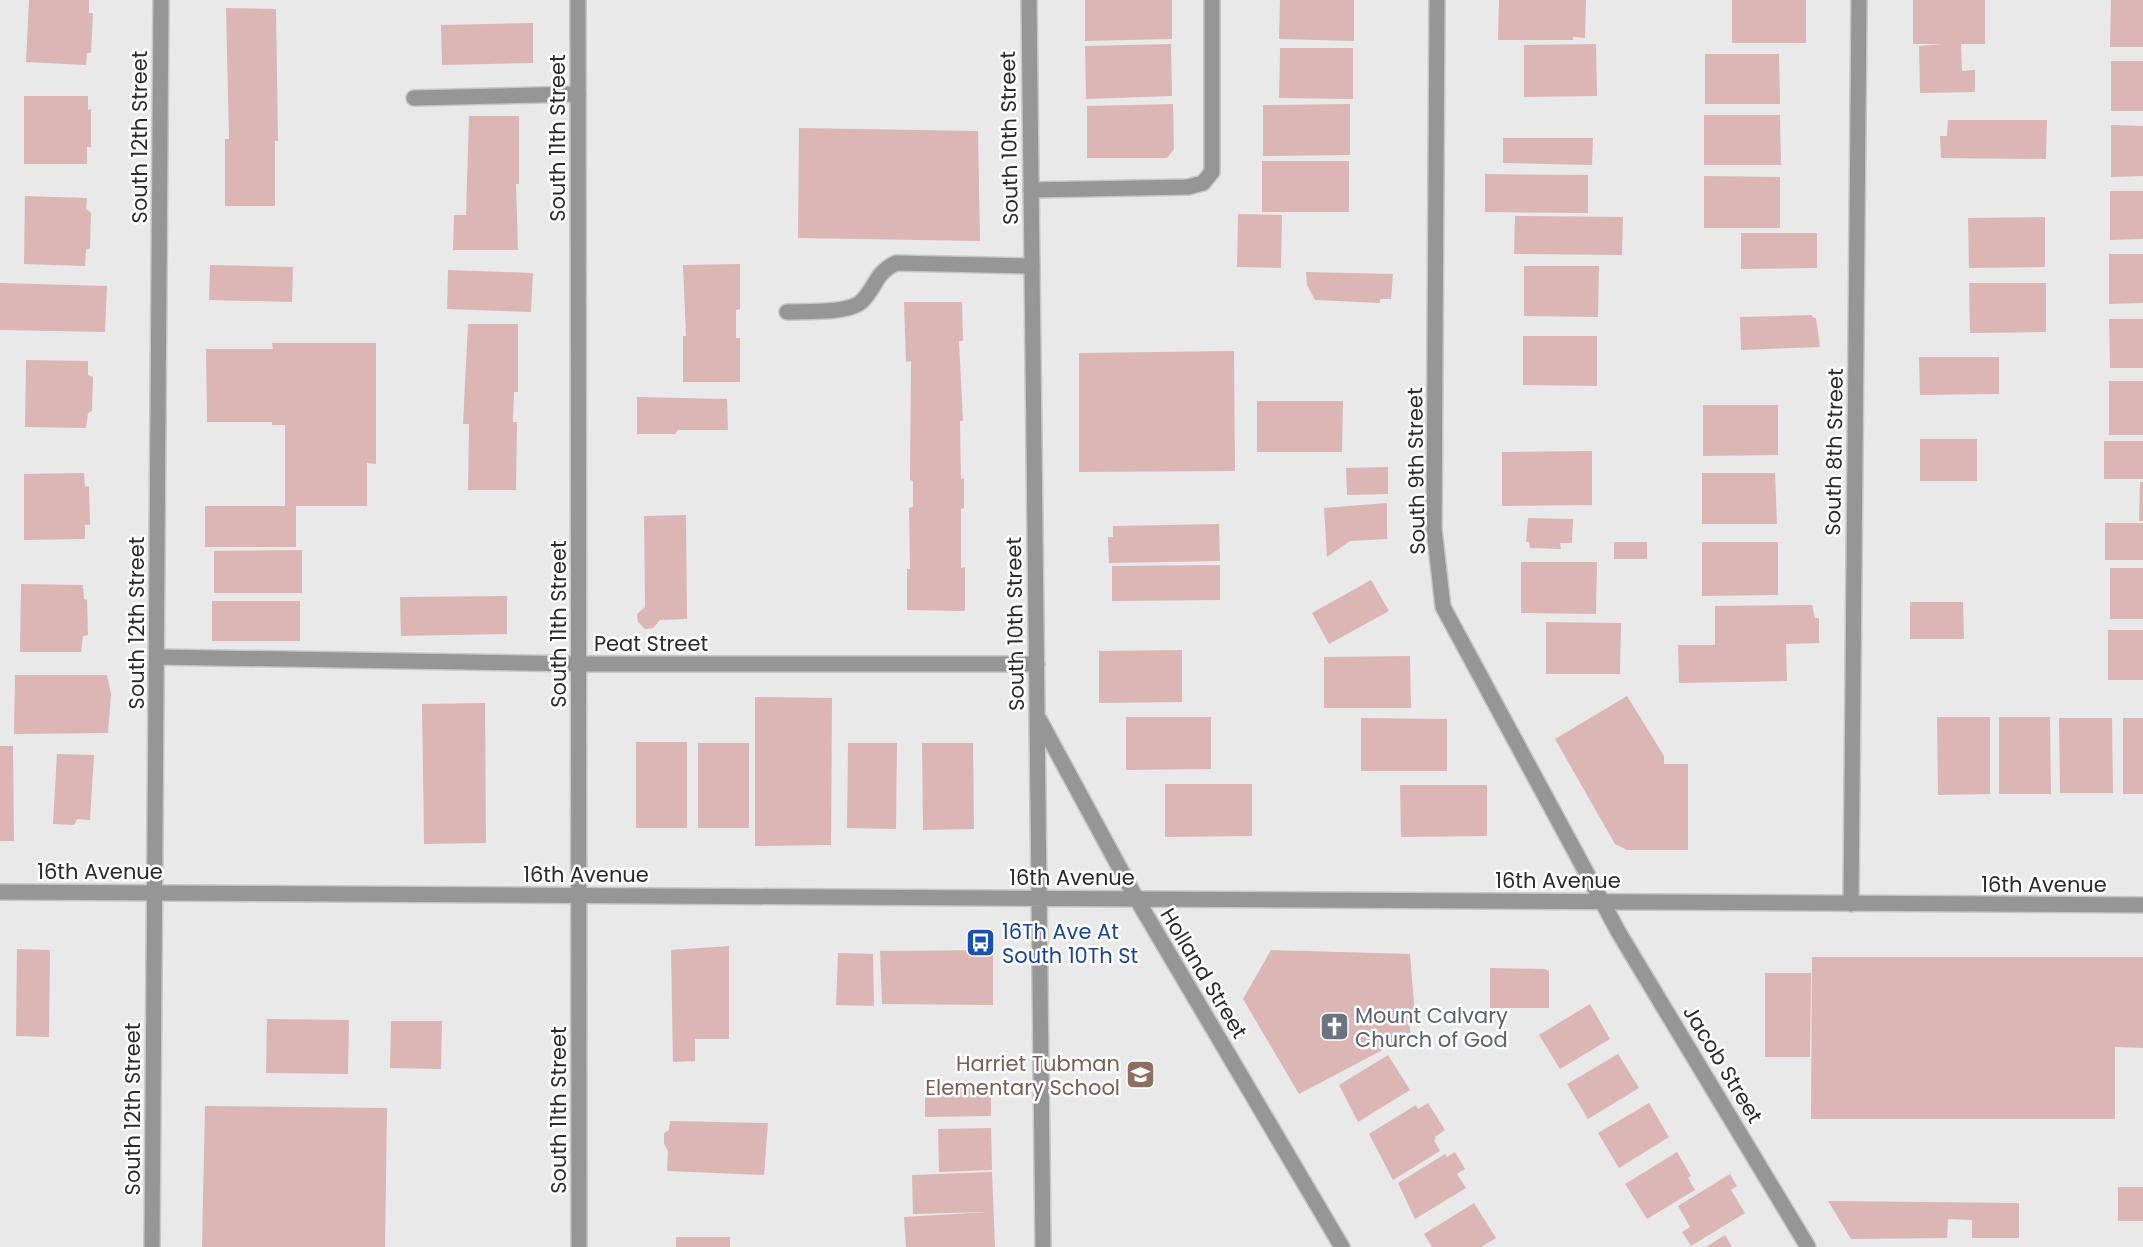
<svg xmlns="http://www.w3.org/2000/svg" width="2143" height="1247" viewBox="0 0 2143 1247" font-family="Poppins,sans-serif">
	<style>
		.building { fill: #dbb6b5 }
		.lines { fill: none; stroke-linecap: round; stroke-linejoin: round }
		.service-casing { stroke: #c7c7c8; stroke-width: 18 }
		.minor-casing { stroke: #c7c7c8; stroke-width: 18 }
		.tertiary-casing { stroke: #c7c7c8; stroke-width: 18 }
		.service { stroke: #979697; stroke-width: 15 }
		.minor { stroke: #979697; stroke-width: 15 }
		.tertiary { stroke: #979697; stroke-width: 15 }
		.labels { text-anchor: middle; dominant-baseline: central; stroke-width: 5; stroke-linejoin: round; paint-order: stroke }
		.street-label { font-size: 21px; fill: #2a2a2b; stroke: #fff }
		.transit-label { font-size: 21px; fill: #164399; stroke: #fff; text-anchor: start }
		.worship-label { font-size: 21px; fill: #5b616d; stroke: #fff; text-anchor: start }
		.education-label { font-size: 21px; fill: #785e54; stroke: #fff; text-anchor: end }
	</style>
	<rect width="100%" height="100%" fill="#e9e9ea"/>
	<path class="building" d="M29,0H89V13H93L91,53H87L86,65L26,62Z
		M1085,0H1172V39L1085,41Z
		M1280,0H1354V41L1279,39Z
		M1499,0H1586L1585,38L1573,37V40H1498Z
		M1732,0H1806V43H1732Z
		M1913,0H1985V44H1961L1962,71L1975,70V92L1920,93L1919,46L1942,44H1913Z
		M2111,0H2143V47H2110Z
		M226,8L276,9L278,141H275V206H225V139H229Z
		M533,23V63L442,65L441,25Z
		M1171,44L1172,96L1086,99L1085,46Z
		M1596,44L1597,96L1524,97V45Z
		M1280,48H1353V99L1279,98Z
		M1705,54H1779L1780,104H1705Z
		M2111,61H2143V111H2111Z
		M24,96H88V110L91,109V147H87V164H24Z
		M1173,104L1174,149L1167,158H1087V106Z
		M1350,104V155L1263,156V105Z
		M1704,115H1780L1781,165H1704Z
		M469,116H519V184H516L518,250H453L454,215H466Z
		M1948,120H2047L2046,159L1941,158L1940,136H1947Z
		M2111,125L2143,126V176L2111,177Z
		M799,128L978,131L980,241L798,238Z
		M1503,138H1593L1592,165L1503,163Z
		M1262,161H1349V212H1262Z
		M1485,174L1588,175V213L1485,212Z
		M1704,176L1780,177V228H1704Z
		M2110,191H2143V239L2110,240Z
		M25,196L87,198L86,209L91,213L90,248L86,250L85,266L24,264Z
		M1238,214L1282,215L1281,268L1237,267Z
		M1515,216L1623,217L1622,255L1514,254Z
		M2045,217V267L1969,268L1968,218Z
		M1741,233H1817V268L1741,269Z
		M2109,254H2143V303L2109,304Z
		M740,264V309L736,310V338H740V382H683V336H686L683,265Z
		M210,265L293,267L292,302L209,300Z
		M1524,266H1599L1598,317L1524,316Z
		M448,270L533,273L531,312L447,309Z
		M1306,272L1393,274L1391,299H1380V303L1315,300L1307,285Z
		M0,283L107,286L105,332L0,330Z
		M1969,283H2046V332L1970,333Z
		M904,302H962L963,341H959L963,421H960L961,479L964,478V508L961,509V568L965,567V611L907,610V569H910L909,508L913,507V481L910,480L911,361L906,362Z
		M1812,315V317L1816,318L1820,347L1741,350L1740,317Z
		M2109,319H2143V368H2110Z
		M468,324H518V392H514L513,422H517L516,490H468L469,424H463Z
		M1523,336H1597V386L1523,385Z
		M272,343H376V464L367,463V506H296V547H205V506H285V425H272V422H207L206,349H273Z
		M1234,351L1235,471L1079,472V353Z
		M1919,357H1999V394L1920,395Z
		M26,360L88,361V375L93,377L92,411L88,413L86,428L25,427Z
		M2109,381H2143V435H2109Z
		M637,397L727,399L728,430H678L675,434H637Z
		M1257,401H1343L1342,452H1257Z
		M1703,405H1778V455L1703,456Z
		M1920,439H1977V481H1920Z
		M2104,441H2143V479H2104Z
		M1592,451V505L1502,506V452Z
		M1388,467V494L1347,495L1346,468Z
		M84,473L85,487L89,486L90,525H85V539L24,540V474Z
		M1702,473H1775L1777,524H1702Z
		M2140,482H2143V521H2139Z
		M1387,503V539L1350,541L1327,557L1324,508Z
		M686,515L687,619L660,620L653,628L645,629L638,622L637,614L645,607L644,516Z
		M1528,518L1573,519L1572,543H1560L1561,549L1530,548L1529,542H1526Z
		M2105,523H2143V560H2105Z
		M1219,524L1220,561L1109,563L1108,537H1113V526Z
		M1614,542H1647V559H1614Z
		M1702,542H1778V595L1702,596Z
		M302,550V593H214V551Z
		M1521,562H1597L1596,614L1521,613Z
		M1220,565V600L1112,601V566Z
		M2110,568H2143V619H2110Z
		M1371,580L1389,611L1329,644L1312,613Z
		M21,584L83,585L84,599L87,600L88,635L83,636L81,652H20Z
		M507,596V634L401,636L400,597Z
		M212,601H300V641H212Z
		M1910,602H1963L1964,639H1910Z
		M1812,605L1815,618H1819V643L1786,644L1787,681L1679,683L1678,645H1715V606Z
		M1546,622L1621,623L1620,674H1546Z
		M2108,630H2143V680H2108Z
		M1182,650V702L1099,703V651Z
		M1410,656L1411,708H1324V657Z
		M15,675H107L111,694L108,733L14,734Z
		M1627,696L1664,756V764H1688V850H1627L1615,844L1555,739Z
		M755,697L832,698L831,845L755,846Z
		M485,703L486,843L424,844L422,704Z
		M1126,717H1211V769L1126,770Z
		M1937,717H1990V794L1938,795Z
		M1999,717H2050L2051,794H1999Z
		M1361,718L1447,719V771H1361Z
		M2059,718H2112L2113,793H2060Z
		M2123,718H2143V794H2123Z
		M636,742H687V828H636Z
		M698,743H749V828H698Z
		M848,743H897L896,829L847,828Z
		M922,743H973L974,829L923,830Z
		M0,746H13L14,841H0Z
		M57,754L94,755L90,820L77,819L74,825L53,824Z
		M1165,784H1252V836L1165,837Z
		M1400,785H1487V836L1401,837Z
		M729,946V1039H695V1061L673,1062L671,950Z
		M17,949L50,950L49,1037L16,1036Z
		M993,950V1005L882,1004L880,951Z
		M1271,950L1410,954L1415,1016L1408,1018L1411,1035L1299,1094L1243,999Z
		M838,953L873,954L874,1006L836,1005Z
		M1812,957H2143V1048L2115,1047V1119H1811Z
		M1490,968L1545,969L1549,971V1008H1490Z
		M1765,973H1811L1810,1057H1765Z
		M1590,1004L1610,1039L1560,1069L1539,1035Z
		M267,1019L349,1020L348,1074L266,1073Z
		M391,1021H442L441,1069L390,1068Z
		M1618,1054L1639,1088L1588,1119L1567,1084Z
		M1388,1055L1410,1090L1358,1122L1339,1085Z
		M991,1085V1116L925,1117V1086Z
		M1428,1103L1445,1130L1435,1137L1436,1139L1434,1140L1440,1151L1393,1180L1369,1134L1416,1105L1418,1109Z
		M1649,1103L1669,1137L1619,1168L1598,1133Z
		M205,1106L387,1108L385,1247H202Z
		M670,1121L768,1123L764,1175L667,1171L668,1151L664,1144V1133L669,1130Z
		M991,1128L992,1170L939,1172L938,1129Z
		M1455,1152L1465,1169L1457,1174L1466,1188L1415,1219L1398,1183L1445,1154L1447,1157Z
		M1677,1152L1691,1176L1688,1178L1695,1190L1647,1219L1625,1184Z
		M992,1172L995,1247H906L904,1217L988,1212L913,1214L912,1175Z
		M1730,1174L1737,1186L1731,1190L1745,1213L1691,1246L1682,1232L1690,1227L1678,1206Z
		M2118,1187H2143V1221H2118Z
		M1828,1201L2019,1203V1238H1972V1220L1948,1219L1947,1238L1851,1239Z
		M1474,1203L1496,1238L1481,1247H1432L1424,1234Z
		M1725,1235L1732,1247H1706Z
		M676,1237H730V1247H676Z"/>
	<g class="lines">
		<defs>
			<path id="service" d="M414,98L578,94
				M1031,190L1188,187L1203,183L1212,172V0
				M787,312C804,311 850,314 862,301C877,286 874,274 896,263L1032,266"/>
			<path id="minor" d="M1029,0L1043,1247
				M1437,0L1434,529L1443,607L1619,933L1808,1247
				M157,657L579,664H1037
				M1039,719L1136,898L1342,1247
				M0,892L2143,905
				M1851,904L1859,0"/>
			<path id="tertiary" d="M578,0L579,1247
				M152,1247L161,0"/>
		</defs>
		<use href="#service" class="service-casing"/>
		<use href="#minor" class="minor-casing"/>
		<use href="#tertiary" class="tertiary-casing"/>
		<use href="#service" class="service"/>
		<use href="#minor" class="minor"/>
		<use href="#tertiary" class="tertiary"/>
	</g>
	<defs>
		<symbol id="bus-square" viewBox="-11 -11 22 22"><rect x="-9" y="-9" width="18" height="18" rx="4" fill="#1a4fb4" stroke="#fff"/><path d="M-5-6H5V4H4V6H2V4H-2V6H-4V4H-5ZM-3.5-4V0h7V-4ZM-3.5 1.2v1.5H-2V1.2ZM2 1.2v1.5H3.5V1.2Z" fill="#fff"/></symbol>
		<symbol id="church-square" viewBox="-11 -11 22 22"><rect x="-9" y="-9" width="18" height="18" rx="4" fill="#6b7280" stroke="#fff"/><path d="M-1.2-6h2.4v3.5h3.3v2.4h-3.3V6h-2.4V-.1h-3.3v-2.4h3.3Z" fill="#fff"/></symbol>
		<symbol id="school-square" viewBox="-11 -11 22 22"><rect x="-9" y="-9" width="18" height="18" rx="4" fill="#8d6e63" stroke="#fff"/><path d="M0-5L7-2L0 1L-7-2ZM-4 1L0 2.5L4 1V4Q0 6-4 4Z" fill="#fff"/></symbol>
	</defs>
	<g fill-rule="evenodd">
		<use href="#bus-square" x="964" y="926" width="33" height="33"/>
		<use href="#church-square" x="1318" y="1010" width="33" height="33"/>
		<use href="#school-square" x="1124" y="1058" width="33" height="33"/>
	</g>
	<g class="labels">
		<g class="street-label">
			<text transform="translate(139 137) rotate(-90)">South 12th Street</text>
			<text transform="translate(557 138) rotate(-90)">South 11th Street</text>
			<text transform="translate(1009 138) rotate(-91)">South 10th Street</text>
			<text transform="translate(1834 452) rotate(-89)">South 8th Street</text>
			<text transform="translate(1416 471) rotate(-91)">South 9th Street</text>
			<text transform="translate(136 623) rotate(-90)">South 12th Street</text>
			<text transform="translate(558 624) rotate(-90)">South 11th Street</text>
			<text transform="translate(1015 624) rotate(-91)">South 10th Street</text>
			<text x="651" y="643">Peat Street</text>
			<text x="100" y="871">16th Avenue</text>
			<text x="586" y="874">16th Avenue</text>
			<text x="1072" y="877">16th Avenue</text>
			<text x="1558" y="880">16th Avenue</text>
			<text x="2044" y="884">16th Avenue</text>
			<text transform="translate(1204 973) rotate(59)">Holland Street</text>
			<text transform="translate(1723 1064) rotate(59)">Jacob Street</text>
			<text transform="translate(132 1109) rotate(-90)">South 12th Street</text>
			<text transform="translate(558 1110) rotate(-90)">South 11th Street</text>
		</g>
		<g class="transit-label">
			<text x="1002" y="931">16Th Ave At<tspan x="1002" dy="24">South 10Th St</tspan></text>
		</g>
		<g class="worship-label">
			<text x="1355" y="1015">Mount Calvary<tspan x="1355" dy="24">Church of God</tspan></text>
		</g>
		<g class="education-label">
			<text x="1120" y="1063">Harriet Tubman<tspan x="1120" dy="24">Elementary School</tspan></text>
		</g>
	</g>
</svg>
